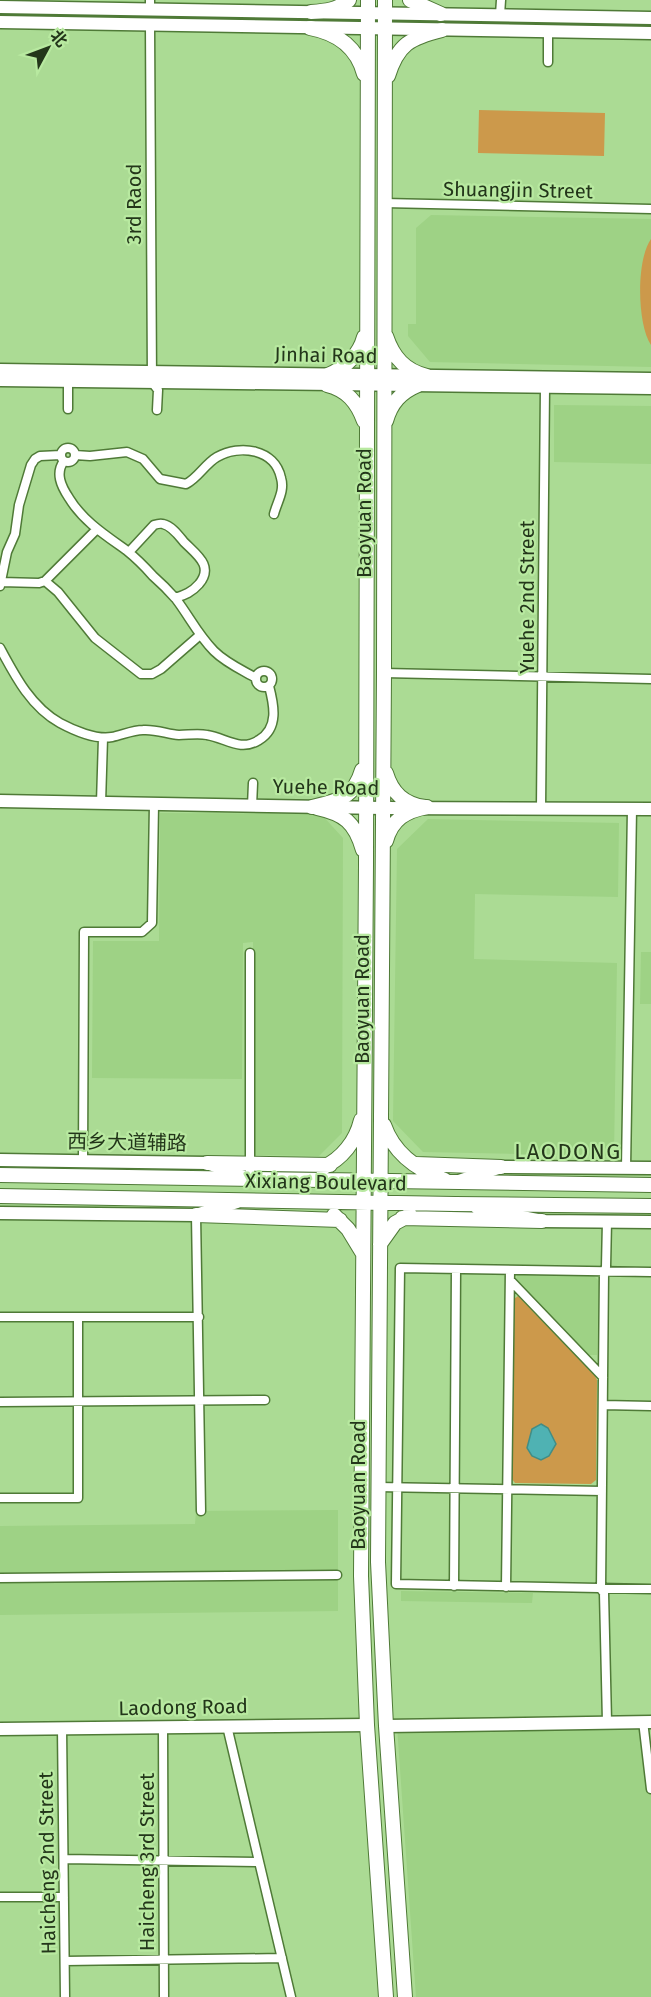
<svg xmlns="http://www.w3.org/2000/svg" width="651" height="1997" viewBox="0 0 651 1997" font-family="'Fira Sans','Noto Sans SC',sans-serif">
	<style>
		.built { fill: #9ed285 }
		.green { fill: #cc994b }
		.water { fill: #4fb2b3; stroke: #428d85; stroke-width: 1.5 }
		.lines { fill: none; stroke-linecap: round; stroke-linejoin: round }
		.street-casing { stroke: #4f7a37; stroke-width: 11 }
		.secondary-casing { stroke: #4f7a37; stroke-width: 15 }
		.primary-casing { stroke: #4f7a37; stroke-width: 16 }
		.street { stroke: #fff; stroke-width: 8 }
		.secondary { stroke: #fff; stroke-width: 12 }
		.primary { stroke: #fff; stroke-width: 14 }
		.labels { text-anchor: middle; dominant-baseline: central; stroke-width: 4.5; stroke-linejoin: round; paint-order: stroke }
		.street-label { font-size: 20px; fill: #23361a; stroke: #b8e9a0 }
		.quarter-label { font-size: 22px; letter-spacing: 1.5px; fill: #23361a; stroke: #b8e9a0 }
	</style>
	<rect width="100%" height="100%" fill="#abdb94"/>
	<path class="built" d="M431,215L651,219V367L430,362L408,336V324H416V228Z
		M554,405L651,406V464L554,462Z
		M160,813L321,814L343,838L342,1133L319,1156L253,1155V942L243,943L242,1079L92,1078L93,941H159Z
		M428,819L619,823L618,897L475,894L474,959L617,963L614,1156L423,1152L393,1121L397,849Z
		M641,952H651V1004H640Z
		M518,1274H592L599,1281L597,1355H588L517,1282L516,1279Z
		M338,1510V1611L0,1615V1526L195,1524L196,1511Z
		M401,1591L533,1593L532,1603L401,1601Z
		M643,1721L651,1789V1997H416L397,1726Z"/>
	<path class="green" d="M479,110L605,113L604,156L478,153Z
		M651,239V345C637,324 636,260 651,239Z
		M518,1296L595,1376L597,1380L596,1480L591,1484L515,1483L512,1479L514,1299Z"/>
	<path class="water" d="M541,1424L548,1428L556,1444L549,1456L541,1460L532,1456L527,1448L532,1429Z"/>
	<g class="lines">
		<defs>
			<path id="street" d="M150,0V9
				M500,15L501,0
				M150,25L152,382L158,390L157,410
				M548,62V32
				M384,203L651,209
				M68,409V378
				M61 455a7 7 0 1 1 14 0a7 7 0 1 1-14 0Z
				M75,455L90,456L127,452L143,459L160,479L186,484C198,478 205,464 217,457C240,444 275,449 281,478C285,491 277,502 274,514
				M64,461C55,473 61,486 69,498C83,521 105,535 126,550C136,558 145,567 153,576C161,583 169,591 176,599C189,616 198,635 214,651C226,663 242,670 256,678
				M129,552L154,525C157,524 160,523 163,524C172,526 179,536 184,542C197,555 214,566 199,584C192,592 185,595 175,598
				M45,581L58,592L95,638L141,674H152L161,669L200,635
				M1,582L39,583L45,581L97,529
				M0,586L7,552L15,534L19,505L31,465L35,459L40,456L61,455
				M0,648C15,676 31,707 60,723C73,730 96,740 112,737C122,735 133,730 143,730C156,729 167,734 179,735C188,735 198,733 207,735C226,738 240,752 259,740C279,728 274,705 269,686
				M256 679a8 8 0 1 1 16 0a8 8 0 1 1-16 0Z
				M384,673L651,679
				M101,803L103,738
				M252,806L253,783
				M541,808L545,387
				M250,953V1179
				M83,1161L84,932H142L152,923L154,804
				M626,1168L632,809
				M196,1215L201,1511
				M651,1272L400,1268L396,1584L651,1589
				M510,1280L603,1377
				M0,1317H199
				M0,1402L265,1400
				M603,1405L651,1406
				M377,1487L602,1491
				M0,1498H78V1317
				M0,1578L337,1575
				M454,1586L456,1269
				M506,1587L510,1270
				M643,1721L651,1789
				M607,1722L604,1593L601,1589L604,1272L606,1267L607,1221
				M227,1726L291,1997
				M163,1727L164,1997
				M62,1728L65,1997
				M64,1859L259,1862
				M0,1897H64
				M65,1961L282,1958"/>
			<path id="secondary" d="M0,7L651,18
				M0,22L651,33
				M0,370L651,379
				M0,380L651,388
				M0,801L383,808L651,809
				M0,1160L207,1163L244,1177
				M459,1181L501,1167L651,1168
				M477,1208L542,1221L651,1222
				M0,1213L196,1215L237,1202
				M386,1726L651,1722
				M0,1729L367,1725"/>
			<path id="primary" d="M368,0L366,864L361,1576L367,1725L386,1997
				M385,0L384,673L378,1562L386,1726L405,1997
				M410,0L441,14
				M311,12C326,11 337,10 349,0
				M310,28C337,33 357,47 364,74
				M388,76C398,44 410,38 442,30
				M386,336C393,357 405,371 427,376
				M328,375C346,367 359,356 364,337
				M327,385C347,390 357,402 364,421
				M386,421C391,403 401,392 418,385
				M386,773C392,793 404,804 425,807
				M312,807C338,801 354,798 362,770
				M317,808C344,814 355,822 363,850
				M386,841C392,819 406,811 427,807
				M384,1125C394,1154 417,1170 445,1180
				M207,1163L330,1165
				M416,1164L501,1167
				M322,1168C342,1159 356,1141 361,1120
				M0,1175L651,1185
				M0,1196L455,1204L651,1206
				M196,1215L340,1220
				M334,1215L348,1229L362,1252
				M402,1218L542,1221
				M380,1244L395,1223L410,1215"/>
		</defs>
		<use href="#street" class="street-casing"/>
		<use href="#secondary" class="secondary-casing"/>
		<use href="#primary" class="primary-casing"/>
		<use href="#street" class="street"/>
		<use href="#secondary" class="secondary"/>
		<use href="#primary" class="primary"/>
	</g>
	<g class="labels">
		<g class="street-label">
			<text transform="translate(518 190) rotate(1)">Shuangjin Street</text>
			<text transform="translate(134 204) rotate(-90)">3rd Raod</text>
			<text transform="translate(326 355) rotate(1)">Jinhai Road</text>
			<text transform="translate(364 513) rotate(-90)">Baoyuan Road</text>
			<text transform="translate(527 597) rotate(-90)">Yuehe 2nd Street</text>
			<text transform="translate(326 787) rotate(1)">Yuehe Road</text>
			<text transform="translate(362 999) rotate(-90)">Baoyuan Road</text>
			<text transform="translate(127 1142) rotate(1)">西乡大道辅路</text>
			<text transform="translate(326 1182) rotate(1)">Xixiang Boulevard</text>
			<text transform="translate(358 1485) rotate(-90)">Baoyuan Road</text>
			<text transform="translate(183 1707) rotate(-1)">Laodong Road</text>
			<text transform="translate(147 1862) rotate(-90)">Haicheng 3rd Street</text>
			<text transform="translate(47 1863) rotate(-91)">Haicheng 2nd Street</text>
		</g>
		<g class="quarter-label">
			<text x="568" y="1151">LAODONG</text>
		</g>
	</g>
	<g transform="translate(48 48) rotate(49)" stroke="#b8e9a0" stroke-width="4.5" paint-order="stroke">
	<path d="M0-4.5L10 22L0 15L-10 22Z" fill="#23361a"/>
	<text y="-9" font-size="16" font-weight="bold" text-anchor="middle" fill="#23361a">北</text>
	</g>
</svg>
